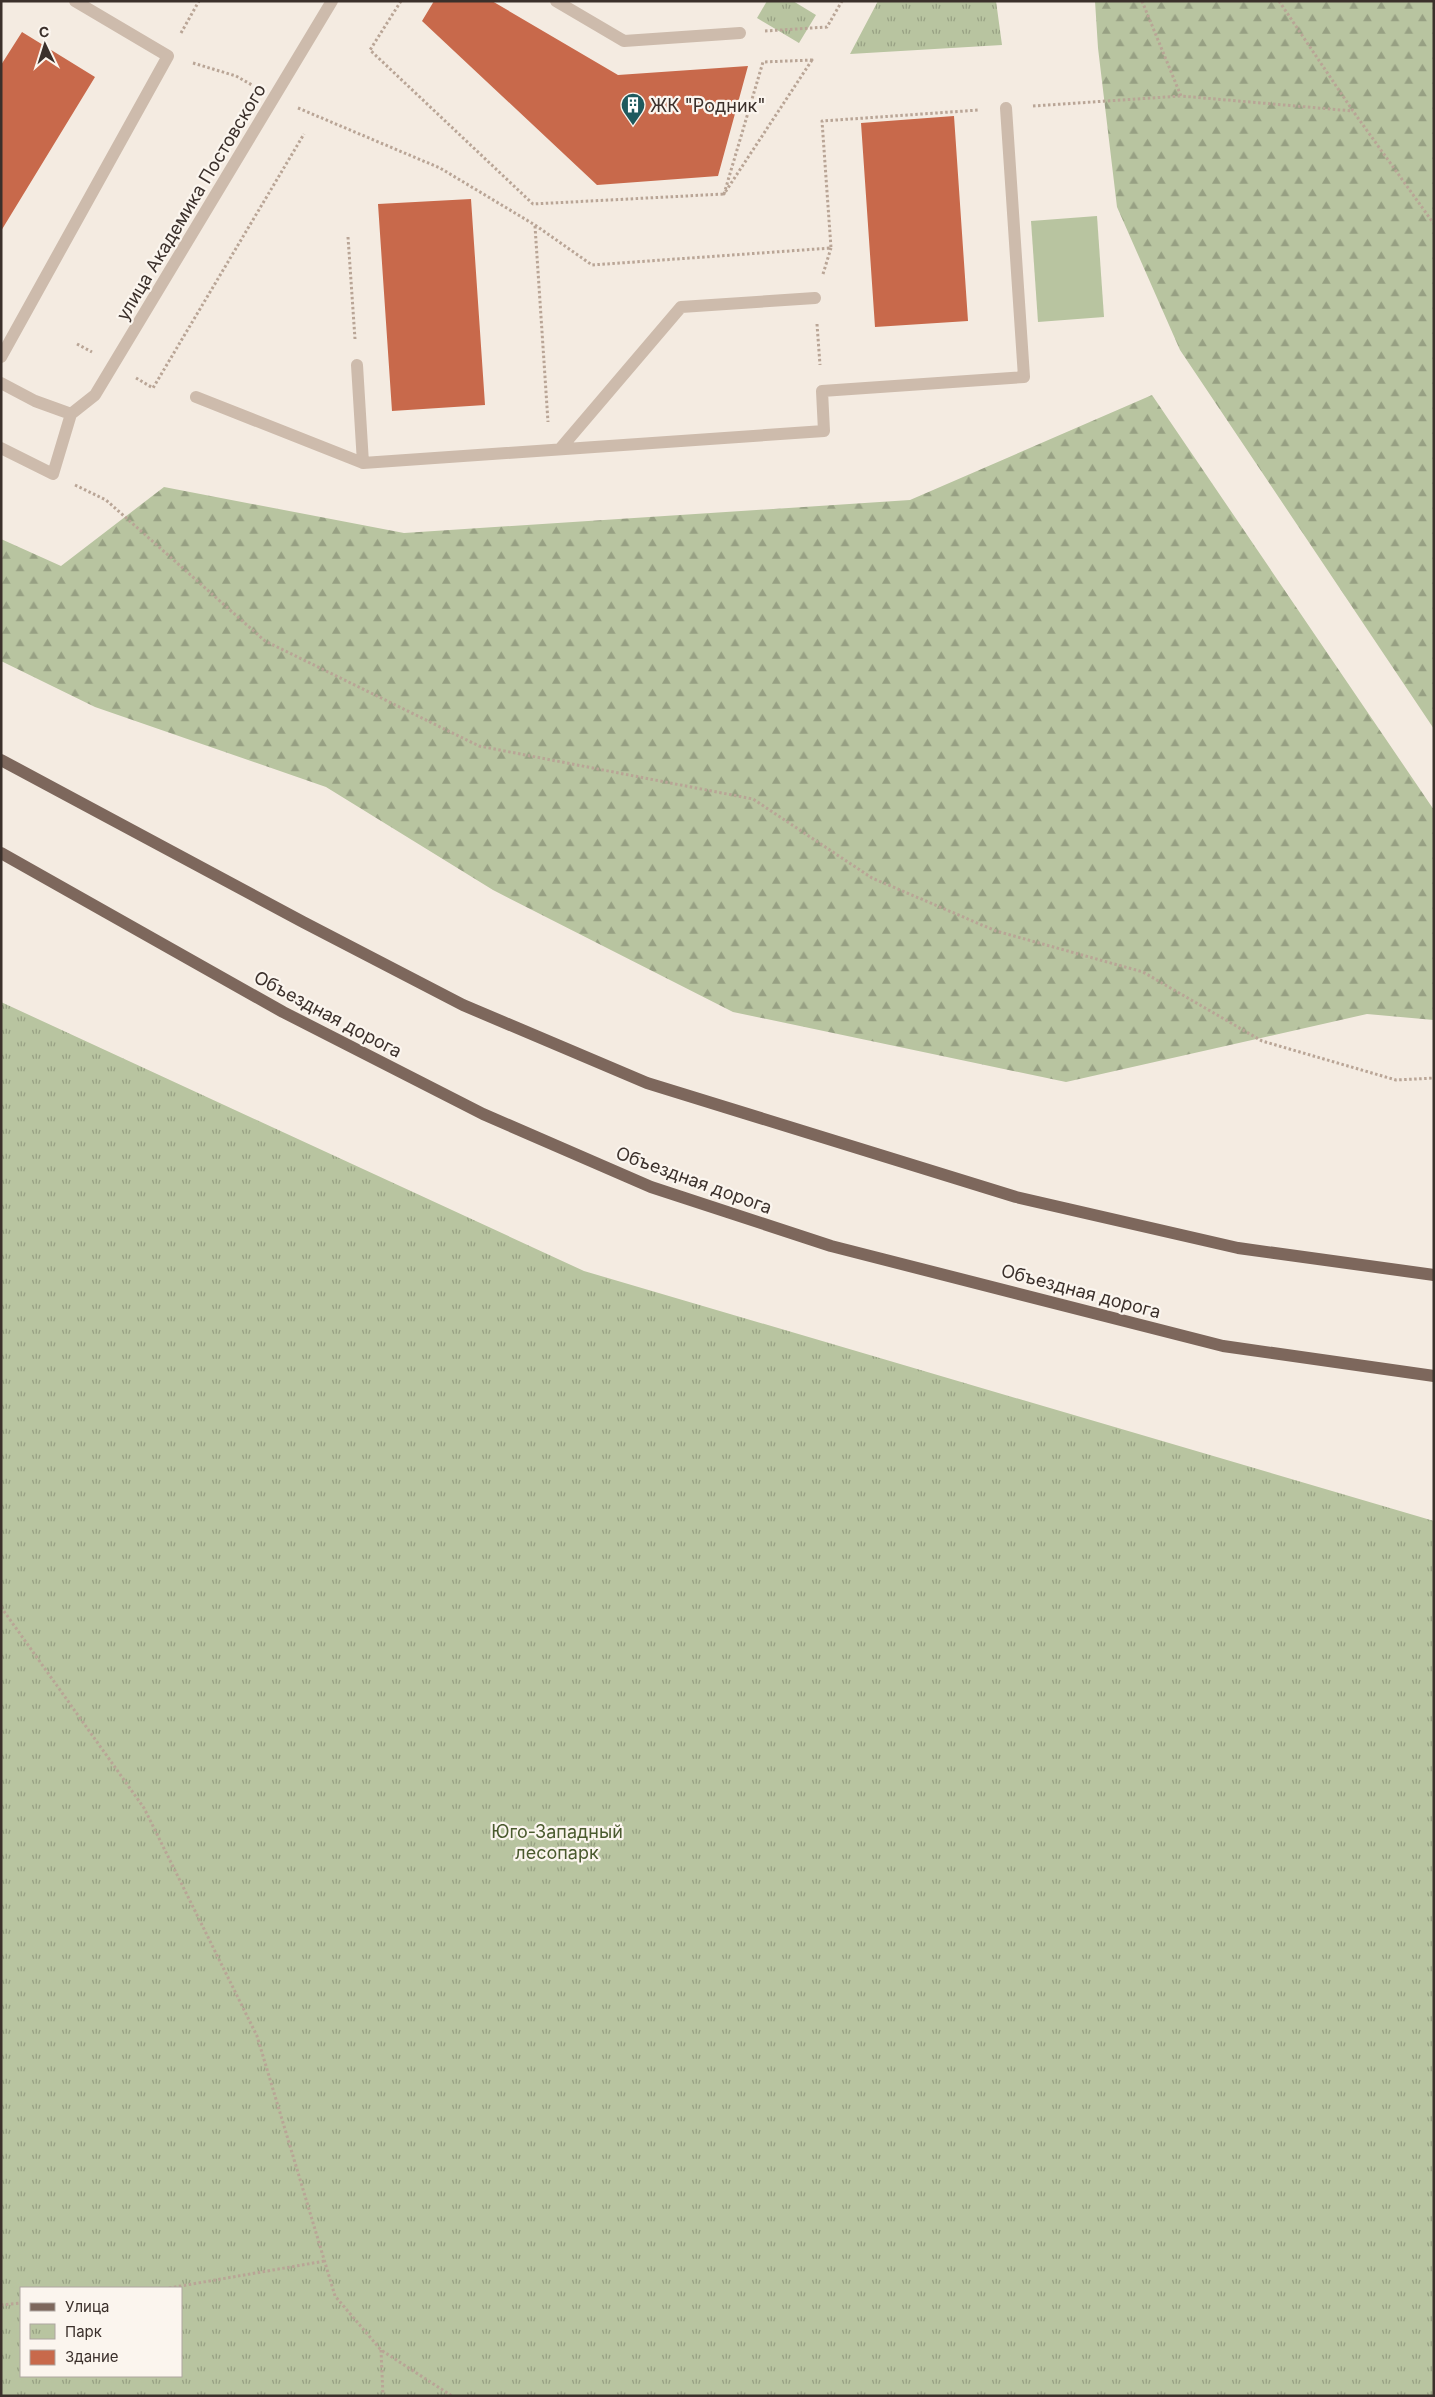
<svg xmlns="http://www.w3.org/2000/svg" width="1435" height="2397" viewBox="0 0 1435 2397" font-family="Inter,sans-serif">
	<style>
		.grass { fill: #b8c4a0 }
		.forest { fill: url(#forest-firs) }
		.park { fill: url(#park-tufts); fill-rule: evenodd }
		.building { fill: #c8694b }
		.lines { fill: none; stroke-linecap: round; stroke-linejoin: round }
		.path { stroke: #b9a596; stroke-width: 3; stroke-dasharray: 2.5 2.5; stroke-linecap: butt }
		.minor { stroke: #cdbbac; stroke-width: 12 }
		.major { stroke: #7d675c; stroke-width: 12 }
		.labels { text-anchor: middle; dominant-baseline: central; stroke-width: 4.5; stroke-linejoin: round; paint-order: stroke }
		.poi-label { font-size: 18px; fill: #3b302b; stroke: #fbf5ee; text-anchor: start }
		.street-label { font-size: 18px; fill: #3b302b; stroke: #fbf5ee }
		.park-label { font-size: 18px; fill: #4a5a2e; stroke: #fbf5ee }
	</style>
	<defs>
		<pattern id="forest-firs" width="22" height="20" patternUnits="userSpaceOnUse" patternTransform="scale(1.25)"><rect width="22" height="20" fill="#b8c4a0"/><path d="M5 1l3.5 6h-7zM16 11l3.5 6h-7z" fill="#97a083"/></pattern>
		<pattern id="park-tufts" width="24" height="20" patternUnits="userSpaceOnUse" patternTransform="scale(1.25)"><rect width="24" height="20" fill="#b8c4a0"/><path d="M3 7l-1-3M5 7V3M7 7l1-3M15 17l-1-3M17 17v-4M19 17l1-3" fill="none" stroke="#97a083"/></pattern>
	</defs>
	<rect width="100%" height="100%" fill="#f4ebe1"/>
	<path class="grass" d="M1097,216L1104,317L1038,322L1031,221Z"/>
	<path class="forest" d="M1095,1H1434V729L1180,350L1117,207L1098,48Z
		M1152,395L1434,810V1020L1367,1014L1066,1082L733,1012L493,890L326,787L95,707L1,661V539L61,566L164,487L404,533L910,500Z"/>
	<path class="park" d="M767,1H793L816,15L799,43L757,18Z
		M878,1H996L1002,45L850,54Z
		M1,1002L584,1271L1434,1521V2396H1ZM21,2288H181V2376H21Z"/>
	<path class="building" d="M434,1H492L618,75L748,66L718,176L597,185L422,21Z
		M22,32L95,77L1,231V65Z
		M954,116L968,321L875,327L861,123Z
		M471,199L485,405L392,411L378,204Z"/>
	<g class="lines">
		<path class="path" d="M401,1L370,50L533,204L724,194
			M1142,1L1181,96L1353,111
			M1279,1L1353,111L1434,224
			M765,31L827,27L842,1
			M181,33L199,1
			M812,60L724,194L763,62Z
			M193,63L236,76L252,85
			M1033,106L1181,96
			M298,108L440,168L535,225L592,265L831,248L822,121L979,110
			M535,226L548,422
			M348,237L355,339
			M823,274L831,248
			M817,324L820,365
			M77,344L92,352
			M136,378L153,388L304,134
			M75,485L106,500L265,641L479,746L753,799L872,878L996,931L1143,972L1262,1041L1396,1080L1434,1078
			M1,1607L144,1808L257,2036L335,2296L381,2350L452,2396
			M169,2288L325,2261
			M1,2305L21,2303
			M381,2350L383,2396"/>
		<path class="minor" d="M556,1L624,41L740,33
			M1,357L168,56L75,1
			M357,365L363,463
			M1,383L35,401L71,414
			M196,397L363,463L824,431L822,391L1024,377L1006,108
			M71,414L95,395L332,1
			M1,448L53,474L71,414
			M560,449L681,307L815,298"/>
		<path class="major" d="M1,760L303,922L463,1005L647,1083L1016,1197L1238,1248L1434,1275
			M1,853L283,1012L483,1114L651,1187L831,1246L1223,1346L1434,1376"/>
	</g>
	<defs>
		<symbol id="building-pin" viewBox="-11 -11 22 30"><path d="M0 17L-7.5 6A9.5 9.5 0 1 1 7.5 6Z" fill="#1f5a5e" stroke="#fbf5ee"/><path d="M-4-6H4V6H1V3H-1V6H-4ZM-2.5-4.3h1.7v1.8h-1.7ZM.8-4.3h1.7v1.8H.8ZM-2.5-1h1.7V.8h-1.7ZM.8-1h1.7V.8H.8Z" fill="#fff"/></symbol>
	</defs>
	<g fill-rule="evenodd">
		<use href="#building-pin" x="619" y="91" width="28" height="38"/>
	</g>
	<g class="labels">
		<g class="poi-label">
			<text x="650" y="105">ЖК "Родник"</text>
		</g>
		<g class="street-label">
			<text transform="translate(191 202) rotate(-59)">улица Академика Постовского</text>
			<text transform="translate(328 1014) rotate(28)">Объездная дорога</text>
			<text transform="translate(694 1180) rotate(20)">Объездная дорога</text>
			<text transform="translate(1081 1291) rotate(15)">Объездная дорога</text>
		</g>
		<g class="park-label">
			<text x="557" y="1831">Юго-Западный<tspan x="557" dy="21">лесопарк</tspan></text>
		</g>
	</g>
	<rect width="1435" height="2397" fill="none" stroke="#3b302b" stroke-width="5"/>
	<rect x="20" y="2287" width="162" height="90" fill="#fbf5ee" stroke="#aea6a0"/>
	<rect x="30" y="2303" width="25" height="8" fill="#7d675c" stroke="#aea6a0"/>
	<text x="65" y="2312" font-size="15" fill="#3b302b">Улица</text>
	<rect x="30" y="2324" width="25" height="15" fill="url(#park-tufts)" stroke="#aea6a0"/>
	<text x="65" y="2337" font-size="15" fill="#3b302b">Парк</text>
	<rect x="30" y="2350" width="25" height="15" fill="#c8694b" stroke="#aea6a0"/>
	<text x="65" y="2362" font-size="15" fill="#3b302b">Здание</text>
	<g transform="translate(45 45) rotate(356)" stroke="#fbf5ee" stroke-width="4" paint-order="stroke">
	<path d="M0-4L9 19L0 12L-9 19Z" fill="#3b302b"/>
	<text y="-8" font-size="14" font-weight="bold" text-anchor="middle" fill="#3b302b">С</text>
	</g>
</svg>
